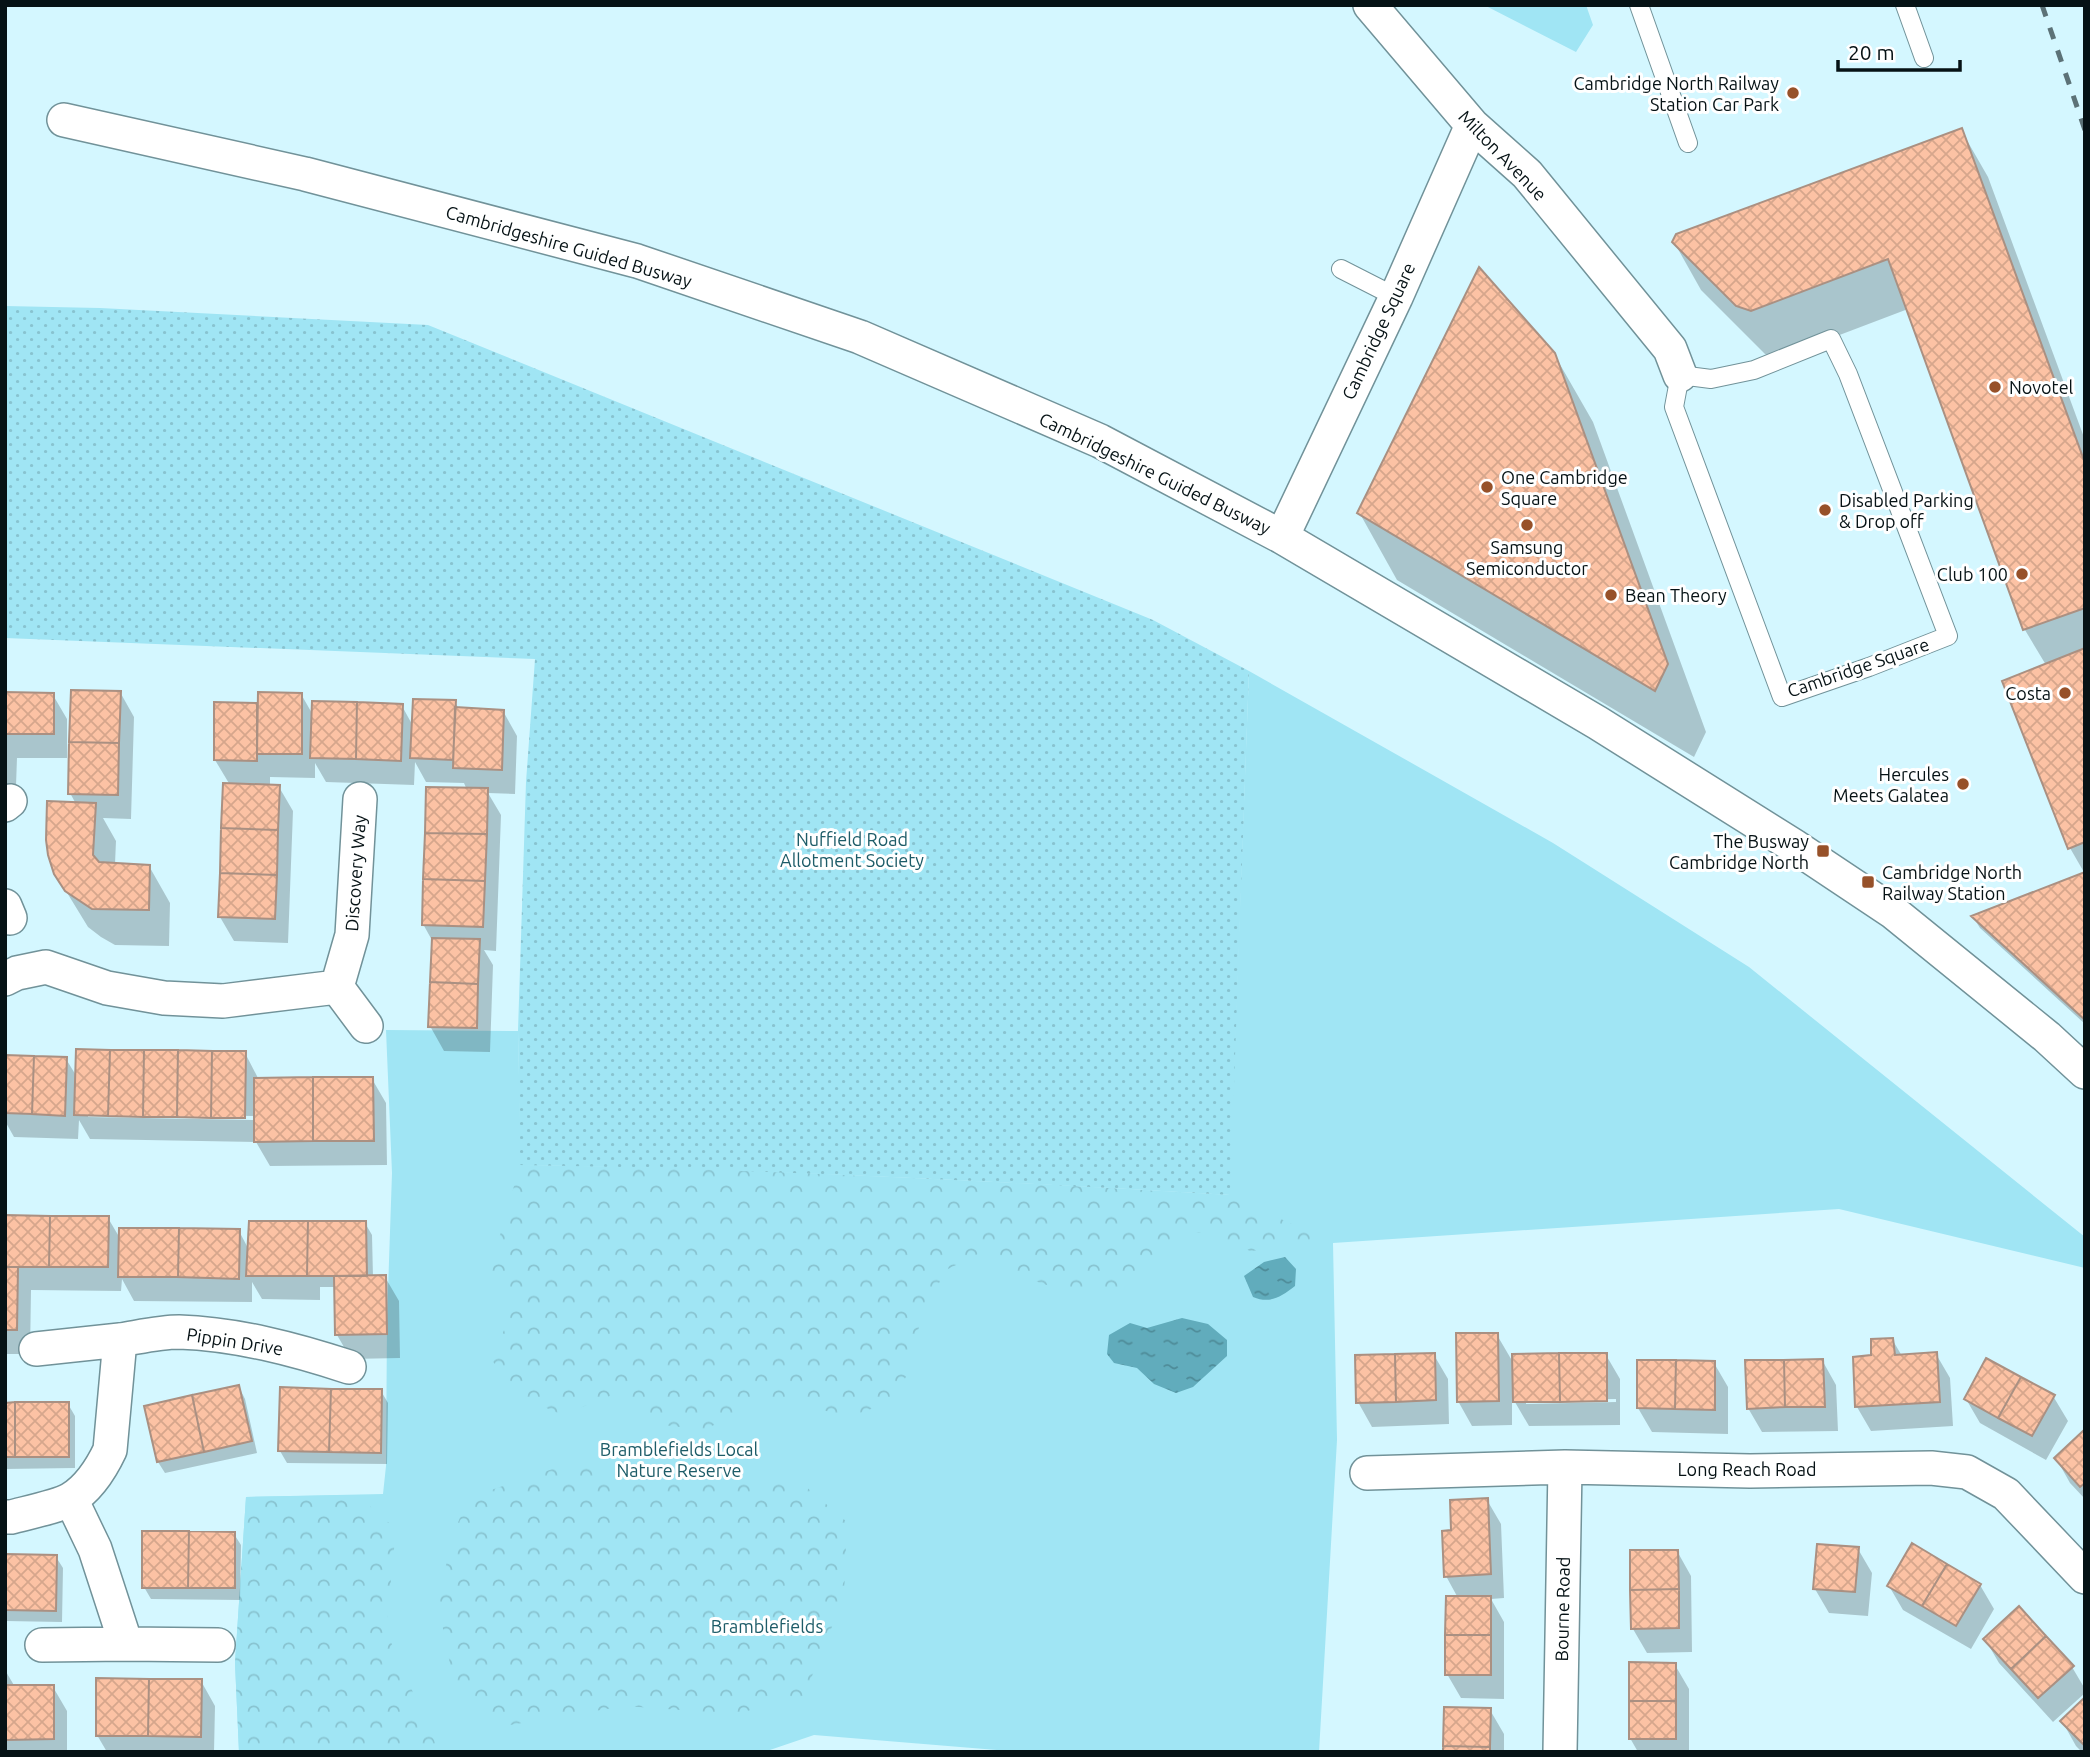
<svg xmlns="http://www.w3.org/2000/svg" width="2090" height="1757" viewBox="0 0 2090 1757" font-family="Ubuntu,sans-serif">
	<style>
		.green { fill: #a0e5f4 }
		.forest { fill: url(#forest-crowns) }
		.garden { fill: url(#garden-dots) }
		.water { fill: url(#water-ripples) }
		.shadow { fill: #0003; fill-rule: evenodd }
		.building { fill: url(#building-cross-hatch); stroke: #aa9082; stroke-width: 2 }
		.lines { fill: none; stroke-linecap: round; stroke-linejoin: round }
		.service-casing { stroke: #719299; stroke-width: 20 }
		.minor-casing { stroke: #719299; stroke-width: 36 }
		.service { stroke: #fff; stroke-width: 18 }
		.minor { stroke: #fff; stroke-width: 33 }
		.rail { stroke: #5c7277; stroke-width: 5; stroke-dasharray: 12 12; stroke-linecap: butt }
		.poi-dot { fill: #975129; stroke: #fff; stroke-width: 2.5 }
		.labels { text-anchor: middle; dominant-baseline: central; stroke-width: 6; stroke-linejoin: round; paint-order: stroke }
		.poi-label { font-size: 18px; fill: #061215; stroke: #fff; text-anchor: end }
		.street-label { font-size: 18px; fill: #061215; stroke: #fff }
		.park-label { font-size: 18px; fill: #1d5c68; stroke: #fff }
	</style>
	<defs>
		<pattern id="forest-crowns" width="20" height="18" patternUnits="userSpaceOnUse" patternTransform="scale(1.75)"><rect width="20" height="18" fill="#a0e5f4"/><path d="M2 6a3 3 0 1 1 6 0M12 15a3 3 0 1 1 6 0" fill="none" stroke="#88c3d0"/></pattern>
		<pattern id="garden-dots" width="8" height="8" patternUnits="userSpaceOnUse" patternTransform="scale(1.75)"><rect width="8" height="8" fill="#a0e5f4"/><path d="M2 2h.1M6 6h.1" fill="none" stroke="#88c3d0" stroke-width="1.8" stroke-linecap="round"/></pattern>
		<pattern id="water-ripples" width="26" height="14" patternUnits="userSpaceOnUse" patternTransform="scale(1.75)"><rect width="26" height="14" fill="#61acbc"/><path d="M2 4q2-2 4 0t4 0M15 11q2-2 4 0t4 0" fill="none" stroke="#4e8b98"/></pattern>
		<pattern id="building-cross-hatch" width="8" height="8" patternUnits="userSpaceOnUse" patternTransform="scale(1.75)"><rect width="8" height="8" fill="#fcc2a4"/><path d="M0 0l8 8M0 8l8-8" fill="none" stroke="#d6a68c"/></pattern>
	</defs>
	<rect width="100%" height="100%" fill="#d4f7ff"/>
	<path class="green" d="M1484,5H1586L1593,25L1576,52Z
		M1249,671L1553,843L1749,967L2085,1237V1268L1839,1209L1333,1243L1337,1440L1319,1752H1021L814,1735L764,1752H239L235,1663L246,1497L383,1494L386,1466L387,1320L392,1173L386,1030L518,1031L521,1165C757,1169 993,1181 1229,1195Z"/>
	<path class="forest" d="M520,1165L698,1168L1057,1185L1229,1195L1333,1243L1250,1251L1213,1233H1180L1126,1289L1070,1293L1035,1281L982,1252L946,1270L922,1315L907,1375L892,1401L847,1418L791,1399L748,1406L705,1430L655,1424L615,1394L562,1415L518,1395L491,1359L505,1328L512,1295L486,1275L498,1242Z
		M570,1463L804,1485L847,1522L844,1597L804,1696L736,1714L625,1706L510,1725L455,1690L437,1598L457,1525L468,1498Z
		M357,1495L396,1529L386,1631L437,1747L434,1752H239L235,1663L246,1497Z"/>
	<path class="garden" d="M5,306L100,308L428,325L1153,620L1249,671L1230,1195C993,1181 757,1169 520,1165L518,1031L526,782L535,659L5,638Z"/>
	<path class="water" d="M1285,1257L1296,1269L1295,1286C1281,1297 1270,1304 1253,1297L1244,1276L1264,1262Z
		M1182,1318L1208,1324L1227,1340V1356L1193,1387L1176,1393L1154,1384L1137,1368L1114,1363L1107,1354L1109,1335L1130,1323L1147,1328Z"/>
	<path class="shadow" d="M1961,130L1988,177L2085,440V874L2070,848L2046,665L2025,630L1908,309L1779,358L1772,357L1765,354L1701,290L1674,242Z
		M1554,354L1593,422L1706,732L1694,757L1397,580L1359,512Z
		M120,692L134,717L131,819L103,818L116,841L115,864L149,866L170,903L169,946L115,945L101,937L88,927L55,873L76,804L70,793Z
		M301,694L313,715L402,706L413,726L455,702L459,709L503,711L517,736L515,794L488,793L501,815L496,951L484,950L493,965L490,1052L444,1051L430,1026L433,942L423,924L467,790L464,783L426,782L415,762L414,785L326,782L315,763V778L270,777V787H279L293,811L288,943L234,941L220,917L230,785L215,760L216,704H259Z
		M53,695L67,719V758H17L16,786H5V704Z
		M2085,874V1024L1980,928L1973,917Z
		M245,1053L259,1080L372,1079L386,1103L387,1165L270,1166L256,1142L90,1139L79,1120L78,1139L14,1137L5,1121V1057L66,1059L77,1077ZM88,1114L254,1116L253,1120L88,1117Z
		M5,1217L108,1218L121,1240L239,1231L249,1250L365,1223L372,1235L373,1277H385L399,1301L400,1358L351,1359L337,1335L336,1287H320V1300L262,1299L252,1282V1302L134,1301L122,1279L121,1291L31,1290L30,1354H5Z
		M1497,1335L1514,1364L1606,1355L1620,1379V1425L1529,1426L1512,1397V1425L1472,1426L1458,1401ZM1616,1399V1402L1526,1404V1400Z
		M1892,1339L1902,1356L1936,1354L1950,1378L1953,1426L1871,1431L1857,1407L1855,1358L1873,1357Z
		M1434,1355L1448,1379L1449,1424L1372,1427L1358,1402Z
		M1822,1360L1836,1385L1838,1431L1762,1432L1748,1408Z
		M1714,1363L1728,1387V1434L1652,1432L1638,1408Z
		M239,1387L245,1399L257,1453L165,1473L158,1462L146,1407Z
		M381,1391L388,1403L387,1464L287,1463L280,1451Z
		M2053,1396L2068,1421L2046,1460L1980,1423L1966,1399Z
		M5,1404H68L75,1416V1468L5,1469Z
		M2085,1432V1499L2070,1483L2056,1458Z
		M1487,1500L1501,1524L1504,1598L1491,1599L1504,1622V1699L1461,1698L1447,1674L1458,1598L1446,1576L1453,1532Z
		M234,1534L241,1545L240,1600L151,1599L144,1587Z
		M1858,1549L1872,1573L1868,1616L1829,1613L1815,1589Z
		M1677,1551L1691,1576L1692,1652L1647,1653L1633,1629Z
		M5,1556L56,1557L63,1568L62,1622L5,1621Z
		M1980,1585L1994,1609L1971,1649L1903,1610L1889,1586Z
		M1985,1639L2072,1667L2085,1689V1693L2053,1722L1999,1663Z
		M1675,1665L1689,1689V1752H1638L1630,1738Z
		M5,1670L15,1687H53L67,1711V1752H5Z
		M201,1681L215,1706L214,1752H107L97,1735Z
		M2085,1699V1752H2082L2076,1746L2062,1721Z
		M1490,1710L1504,1734V1752H1445Z"/>
	<path class="building" d="M1962,128L2085,463V608L2023,630L1888,259L1751,311L1736,306L1672,242L1676,234Z
		M1479,267L1555,353L1668,664L1655,691L1357,513Z
		M2085,648V842L2068,849L2002,681Z
		M71,690L121,691L119,743L69,742Z
		M5,692L54,693V734H5Z
		M258,692L302,693V754H257Z
		M413,699L456,700L453,760L410,758Z
		M312,701L357,702L356,759L310,758Z
		M214,702L257,703V761L214,760Z
		M357,702L403,704L401,761L356,759Z
		M455,707L504,710L502,770L453,768Z
		M69,742L119,743L118,795L68,794Z
		M223,783L280,785L278,830L221,828Z
		M426,787L488,788L487,834L425,833Z
		M47,801L96,803L93,855L99,862L150,865L149,910L92,909L65,891L54,874L48,855L46,840Z
		M221,828L278,830L277,875L220,873Z
		M425,833L487,834L485,881L423,879Z
		M2085,872V1020L1971,916Z
		M220,873L277,875L275,919L218,917Z
		M423,879L485,881L483,927L422,925Z
		M432,938L480,939L478,984L430,982Z
		M430,982L478,984L477,1028L428,1027Z
		M76,1049L110,1050L108,1116L74,1115Z
		M110,1050H144L143,1117L108,1116Z
		M144,1050H178L177,1117H143Z
		M178,1050L212,1051L211,1118L177,1117Z
		M212,1051H246L245,1118H211Z
		M5,1055L34,1056L32,1114L5,1113Z
		M34,1056L67,1057L65,1116L32,1114Z
		M313,1077H373L374,1141H313Z
		M313,1077V1141L254,1142V1078Z
		M5,1215L50,1216L49,1267H5Z
		M50,1216H109L108,1267H49Z
		M249,1221H308L307,1276H246Z
		M308,1221H366L367,1276H307Z
		M119,1228H179L178,1277H118Z
		M179,1228L240,1229L239,1279L178,1277Z
		M5,1267H18L17,1330H5Z
		M386,1275L387,1334L335,1335L334,1276Z
		M1456,1333H1498L1499,1401L1457,1402Z
		M1893,1338L1895,1355L1937,1352L1940,1402L1855,1407L1853,1357L1871,1355V1339Z
		M1435,1353L1436,1400L1396,1402L1395,1354Z
		M1559,1353H1607V1401L1560,1402Z
		M1559,1353L1560,1402H1513L1512,1354Z
		M1395,1354L1396,1402L1356,1403L1355,1355Z
		M1986,1358L2021,1377L1998,1418L1964,1399Z
		M1823,1359L1825,1407H1785L1784,1360Z
		M1637,1360H1676L1675,1409L1637,1408Z
		M1676,1360L1715,1361V1410L1675,1409Z
		M1745,1360H1784L1785,1407L1747,1409Z
		M2021,1377L2055,1395L2032,1436L1998,1418Z
		M239,1385L252,1441L204,1452L192,1395Z
		M280,1387L331,1389L329,1452L278,1451Z
		M331,1389H382L381,1453L329,1452Z
		M192,1395L204,1452L157,1462L144,1406Z
		M15,1402V1457H5V1403Z
		M15,1402H69V1457H15Z
		M2085,1429V1483L2080,1487L2054,1458Z
		M1488,1498L1491,1574L1444,1577L1442,1531L1451,1530L1450,1500Z
		M142,1531H189L188,1588H142Z
		M189,1531L235,1532V1588H188Z
		M1912,1543L1947,1564L1922,1606L1887,1586Z
		M1817,1544L1859,1547L1855,1592L1813,1589Z
		M1630,1550H1678L1679,1589L1630,1590Z
		M6,1554L57,1555L56,1611L6,1610Z
		M1947,1564L1981,1584L1956,1626L1922,1606Z
		M1679,1589V1628L1631,1629L1630,1590Z
		M1446,1596H1491V1635H1445Z
		M2019,1606L2046,1636L2011,1669L1983,1639Z
		M1445,1635H1491V1675H1445Z
		M2046,1636L2074,1666L2038,1698L2011,1669Z
		M1629,1662L1676,1663V1701H1629Z
		M96,1678L149,1679L148,1736H96Z
		M149,1679H202L201,1737L148,1736Z
		M6,1685H54V1739L6,1740Z
		M2085,1697V1746L2060,1721Z
		M1629,1701H1676V1739H1629Z
		M1444,1707L1491,1708L1490,1747L1443,1746Z
		M1443,1746L1490,1747V1752H1443Z"/>
	<g class="lines">
		<defs>
			<path id="service" d="M1639,5L1688,143
				M1905,5L1924,58
				M1341,269L1396,297
				M1831,339L1848,374L1948,636L1869,667L1782,697L1674,407L1680,375L1711,379L1754,370Z"/>
			<path id="minor" d="M1370,5L1472,125L1527,174L1670,349L1680,375
				M64,120L305,174L637,261L860,337L1100,441L1282,537L1598,723L1794,846L1893,912L2047,1037L2085,1072
				M1282,537L1396,297L1472,125
				M5,805L10,801
				M5,906L10,918
				M5,979L17,973L46,967L107,988L164,998L223,1001L337,987L352,935L360,799
				M337,987L366,1026
				M36,1349L120,1340
				M1367,1473L1565,1467L1750,1471L1931,1468L1967,1472L2006,1494L2085,1577
				M71,1499L95,1549L126,1644L218,1645
				M5,1517H11C26,1513 60,1506 71,1499C89,1488 101,1469 110,1450L120,1340C139,1337 160,1332 179,1332C237,1334 294,1349 349,1367
				M42,1645L126,1644
				M1560,1752L1565,1467"/>
		</defs>
		<use href="#service" class="service-casing"/>
		<use href="#minor" class="minor-casing"/>
		<use href="#service" class="service"/>
		<use href="#minor" class="minor"/>
		<path class="rail" d="M2042,5L2085,130"/>
	</g>
	<g class="poi-dot">
		<circle cx="1793" cy="93" r="7"/>
		<circle cx="1995" cy="387" r="7"/>
		<circle cx="1487" cy="487" r="7"/>
		<circle cx="1825" cy="510" r="7"/>
		<circle cx="1527" cy="525" r="7"/>
		<circle cx="2022" cy="574" r="7"/>
		<circle cx="1611" cy="595" r="7"/>
		<circle cx="2065" cy="693" r="7"/>
		<circle cx="1963" cy="784" r="7"/>
		<rect x="1816" y="844" width="14" height="14" rx="3.5"/>
		<rect x="1861" y="875" width="14" height="14" rx="3.5"/>
	</g>
	<g class="labels">
		<g class="poi-label">
			<text x="1779" y="83">Cambridge North Railway<tspan x="1779" dy="21">Station Car Park</tspan></text>
			<text x="2009" y="387" text-anchor="start">Novotel</text>
			<text x="1501" y="477" text-anchor="start">One Cambridge<tspan x="1501" dy="21">Square</tspan></text>
			<text x="1839" y="500" text-anchor="start">Disabled Parking<tspan x="1839" dy="21">&amp; Drop off</tspan></text>
			<text x="1527" y="547" text-anchor="middle">Samsung<tspan x="1527" dy="21">Semiconductor</tspan></text>
			<text x="2008" y="574">Club 100</text>
			<text x="1625" y="595" text-anchor="start">Bean Theory</text>
			<text x="2051" y="693">Costa</text>
			<text x="1949" y="774">Hercules<tspan x="1949" dy="21">Meets Galatea</tspan></text>
			<text x="1809" y="841">The Busway<tspan x="1809" dy="21">Cambridge North</tspan></text>
			<text x="1882" y="872" text-anchor="start">Cambridge North<tspan x="1882" dy="21">Railway Station</tspan></text>
		</g>
		<g class="street-label">
			<text transform="translate(1503 155) rotate(46)">Milton Avenue</text>
			<text transform="translate(569 246) rotate(16)">Cambridgeshire Guided Busway</text>
			<text transform="translate(1378 331) rotate(-65)">Cambridge Square</text>
			<text transform="translate(1155 473) rotate(26)">Cambridgeshire Guided Busway</text>
			<text transform="translate(1858 667) rotate(-19)">Cambridge Square</text>
			<text transform="translate(355 873) rotate(-86)">Discovery Way</text>
			<text transform="translate(235 1341) rotate(9)">Pippin Drive</text>
			<text x="1747" y="1469">Long Reach Road</text>
			<text transform="translate(1562 1609) rotate(-89)">Bourne Road</text>
		</g>
		<g class="park-label">
			<text x="852" y="839">Nuffield Road<tspan x="852" dy="21">Allotment Society</tspan></text>
			<text x="679" y="1449">Bramblefields Local<tspan x="679" dy="21">Nature Reserve</tspan></text>
			<text x="767" y="1626">Bramblefields</text>
		</g>
	</g>
	<rect width="2090" height="1757" fill="none" stroke="#061215" stroke-width="14"/>
	<path d="M1838 60v10h122v-10" fill="none" stroke="#061215" stroke-width="3.5"/>
	<text x="1848" y="60" font-size="21" fill="#061215" stroke="#ffffff" stroke-width="5" paint-order="stroke">20 m</text>
</svg>
